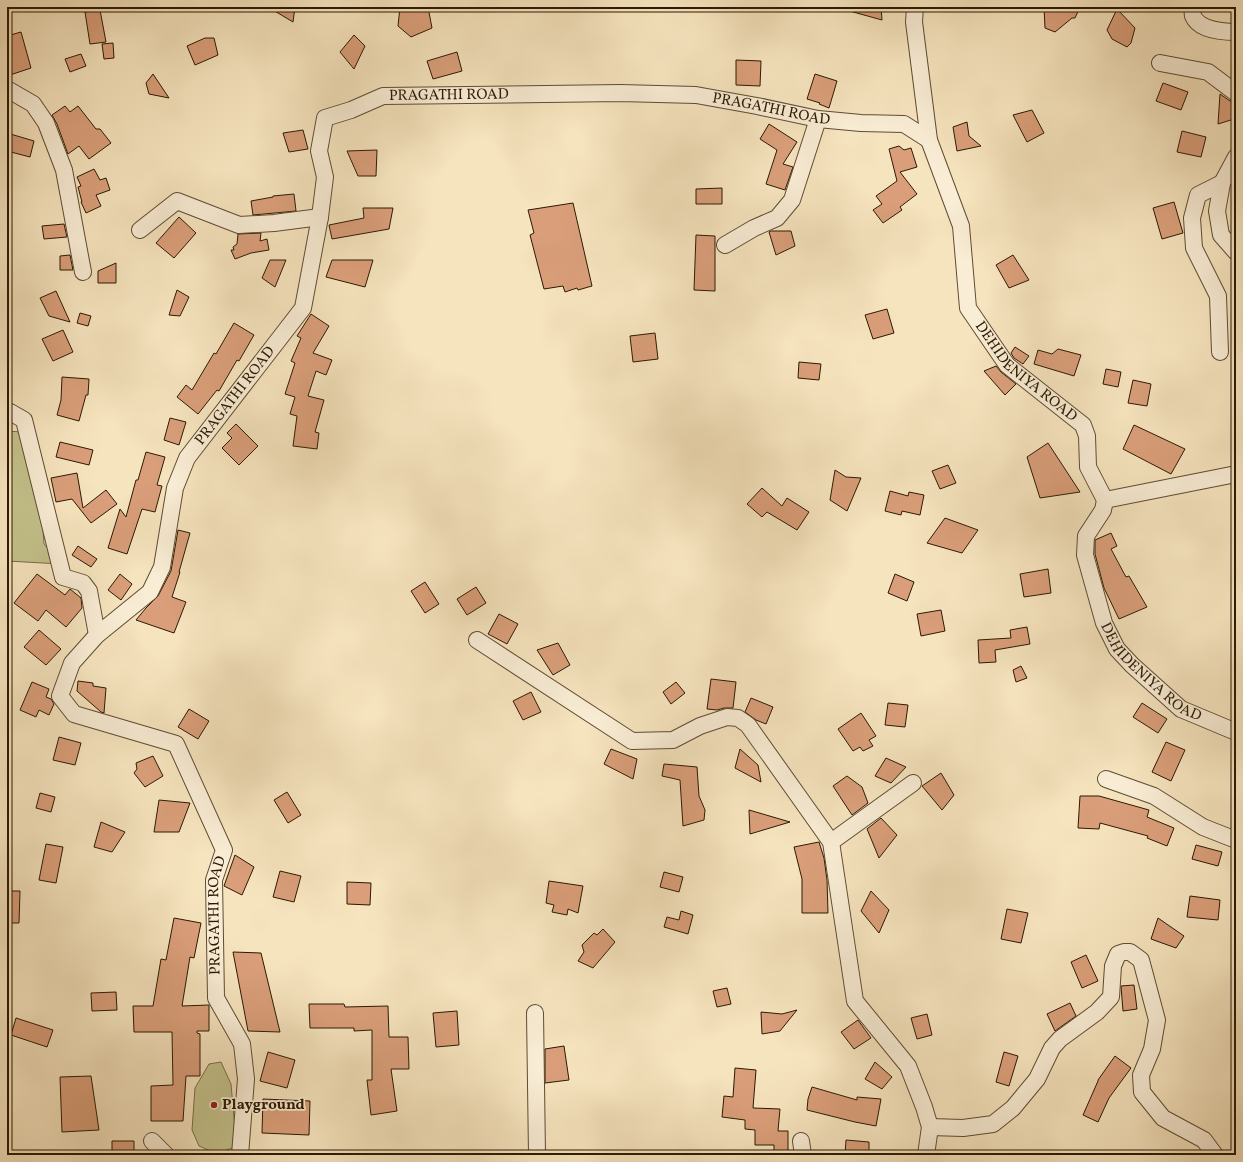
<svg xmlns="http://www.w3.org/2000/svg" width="1243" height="1162" viewBox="0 0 1243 1162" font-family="Vollkorn,serif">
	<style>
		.green { fill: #c4c28c; stroke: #786e48 }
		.building { fill: #da9f7a; stroke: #2b1903 }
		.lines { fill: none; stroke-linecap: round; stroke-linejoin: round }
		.minor-casing { stroke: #5e4c32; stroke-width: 18 }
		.minor { stroke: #f9edd5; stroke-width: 16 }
		.poi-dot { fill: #8f2418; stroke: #f9edd5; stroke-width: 1.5 }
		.labels { text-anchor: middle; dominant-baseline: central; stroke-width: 3.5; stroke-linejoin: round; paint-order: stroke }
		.street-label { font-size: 15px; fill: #2b1903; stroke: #f9edd5 }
		.poi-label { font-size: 15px; font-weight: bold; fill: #2b1903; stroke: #f9edd5; text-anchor: start }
	</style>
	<rect width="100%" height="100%" fill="#f6e4be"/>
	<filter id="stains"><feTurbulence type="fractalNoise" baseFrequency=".005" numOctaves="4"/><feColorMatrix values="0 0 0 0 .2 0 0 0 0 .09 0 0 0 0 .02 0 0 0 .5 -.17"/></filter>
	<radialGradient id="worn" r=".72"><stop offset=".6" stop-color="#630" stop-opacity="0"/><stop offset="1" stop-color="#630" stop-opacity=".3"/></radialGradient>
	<path class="green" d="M7,431L22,432L42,513L44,544L61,564L7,561Z
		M221,1062L231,1084L235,1129L234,1147L217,1154L199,1146L192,1130L195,1088L209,1064Z"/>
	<path class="building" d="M268,7H295L293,22Z
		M400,7H428L432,28L411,37L398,26Z
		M846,7H881L882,20L846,10Z
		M1044,7H1080L1075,18H1072L1055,32L1045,28Z
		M1117,9L1135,28L1131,43L1127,47L1112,39L1107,30Z
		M100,10L106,42L90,44L85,12Z
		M21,32L31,68L7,76V36Z
		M354,35L365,46L354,69L340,52Z
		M205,38H214L218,55L195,65L187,46Z
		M113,43L114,58L104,59L102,44Z
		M457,52L462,71L433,79L427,61Z
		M81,54L86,66L70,72L65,59Z
		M736,60L761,61L760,86L736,85Z
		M153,74L169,98L149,94L146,83Z
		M815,74L837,81L829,108L819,104L820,103L807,99Z
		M1163,83L1188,92L1181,110L1156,101Z
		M1220,94L1230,101L1236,102L1234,119L1218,124Z
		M65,106L70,112L78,106L96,129H100L111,143L89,159L79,146L68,154L57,124L52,115Z
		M1032,110L1044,133L1027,142L1013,115Z
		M967,122L969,136L981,146L957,151L953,127Z
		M769,124L797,142L783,164L793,167L785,190L766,184L777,150L760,139Z
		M303,130L308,149L289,152L283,133Z
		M1182,131L1206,137L1201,157L1177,152Z
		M7,133L34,141L30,157L7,151Z
		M899,146L904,150L911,148L917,167L900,172L917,194L900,207L902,210L883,223L873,210L882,204L876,196L897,181L889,149Z
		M377,150L376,176H358L347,151Z
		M94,169L100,180L106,178L110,190L96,195L101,206L86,213L81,202H82L78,187L81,186L77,177Z
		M722,188V204H696V189Z
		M294,194L296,211L253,215L251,201L273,197V196Z
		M1174,202L1183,233L1162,239L1153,208Z
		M573,203L592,286L578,290L577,288L565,292L563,286L544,289L530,235L534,233L528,210Z
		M363,208H393L389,229L332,239L329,225L364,218Z
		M179,217L196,233L174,258L156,243Z
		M64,224L67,237L44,239L42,226Z
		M771,231H791L795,246L776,255L769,232Z
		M261,233L260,241L267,239L269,250L251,253L235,259L231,250H234L233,247L237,244L238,234Z
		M696,235L715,236V291L694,290Z
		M70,255L73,270H60V256Z
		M1013,255L1029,280L1009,288L996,265Z
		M270,260H286L275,287L262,278Z
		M332,260H373L365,287L326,277Z
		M116,263V283H98V271Z
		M177,290L189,297L180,316L169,315Z
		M56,291L70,322L49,316L40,298Z
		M887,309L894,333L873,339L865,315Z
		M80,313L91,316L88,326L77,323Z
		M311,314L329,326L313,353L332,360L326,375L316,371L308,396L324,400L315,432L319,433L317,449L293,446L297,416L290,414L295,397L285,394L295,363L291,361L301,338L297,336Z
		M234,323L254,335L239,361L237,360L219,391L217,390L198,414L177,397L186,385L192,390L214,353L216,354Z
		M63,330L73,352L53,361L42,339Z
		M655,333L658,359L633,362L630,336Z
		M1015,347L1029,356L1023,364L1014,358L1011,353Z
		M1058,349L1081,355L1074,376L1034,364L1038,350L1052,354Z
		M799,362L821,364L819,380L798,378Z
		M996,366L1001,372L1016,384L1005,395L984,371Z
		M1106,369L1121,372L1118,387L1103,384Z
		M62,377L89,379L88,395H86L79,421L57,415L61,400Z
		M1133,380L1151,384L1147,406L1128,403Z
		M170,418L186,422L179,445L164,440Z
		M236,424L258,446L239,465L222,448L232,438L227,433Z
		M1134,425L1185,449L1171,474L1123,449Z
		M60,442L93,450L89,465L56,457Z
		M1048,443L1080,492L1040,498L1027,457Z
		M146,452L165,457L157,485L162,486L155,512L142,509L127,554L108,548L120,509L126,517L136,480H138Z
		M948,465L956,483L940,489L932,471Z
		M835,470L846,477L861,478L847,511L830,500Z
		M77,473L83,508L106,490L117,504L91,523L72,499L56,502L51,478Z
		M762,488L782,506L787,498L809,512L797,530L767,512L762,517L747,504Z
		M890,491L908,496L909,492L924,495L920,515L902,511L901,515L885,511Z
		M945,518L978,530L962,553L927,543Z
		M178,530L190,533L179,572H180L172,597L186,602L174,633L136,620L146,608L158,596L171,571Z
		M1111,533L1117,546L1111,549L1126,577L1129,576L1147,607L1119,619L1104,588L1095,554V540Z
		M78,546L97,559L91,567L72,555Z
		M1048,569L1051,593L1024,597L1020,574Z
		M37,574L65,595L70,589L81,598L82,608L66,627L46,610L38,621L14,603Z
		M120,574L132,584L121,600L108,590Z
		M895,574L914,582L907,601L888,593Z
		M425,582L439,604L425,613L411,591Z
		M476,587L486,603L467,615L457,599Z
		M941,610L945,631L921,636L917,614Z
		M499,614L518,624L507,644L488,634Z
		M1027,627L1030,644L995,650L996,662L979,663L978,640L1011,638L1010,630Z
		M39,630L61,649L46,665L24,647Z
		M558,643L570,665L553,675L537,650Z
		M1021,666L1027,678L1016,682L1013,670Z
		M711,679L736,682L733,708H724L717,710L707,709Z
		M78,681L93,683V686L106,688L104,713L101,712L77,691Z
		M32,682L49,689L46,697L51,699L54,704L49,715L39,710L36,717L20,710Z
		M676,682L685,693L671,704L663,692Z
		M531,692L541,712L523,720L513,701Z
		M751,698L773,707L766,724L756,720L745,712Z
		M888,703L908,705L905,727L885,725Z
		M1142,703L1167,719L1158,733L1133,717Z
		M189,709L209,721L198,739L178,727Z
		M861,713L876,736L869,740L873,746L863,751L860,747L853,751L838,729Z
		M59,737L81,743L75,765L53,760Z
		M1166,742L1185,750L1171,781L1152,772Z
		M611,749L637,759L633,779L604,764Z
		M740,749L758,765L761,782L735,768Z
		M153,756L163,776L145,787L134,773L137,769L136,763Z
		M886,758L906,767L891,783L875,776Z
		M664,764L697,767L699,796L705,810L704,820L683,826L680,780L662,776Z
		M941,773L954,795L942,810L922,786Z
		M847,776L862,787L868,803L852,815L833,786Z
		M287,792L301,815L288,823L274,800Z
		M40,793L55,797L51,812L36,808Z
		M1080,796H1099L1149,810L1147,817L1174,828L1167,846L1147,838L1148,836L1100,823L1099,829L1078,828Z
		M159,800L190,803L179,832H154Z
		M749,810L790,822L750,834Z
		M881,818L897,835L879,858L867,829Z
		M101,822L125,832L112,852L94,847Z
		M819,842L824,858L827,880L828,913H802V879L794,847Z
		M46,844L63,847L56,883L39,880Z
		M1196,845L1222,852L1218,866L1192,859Z
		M235,855L254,867L242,895L224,886Z
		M280,871L301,876L294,902L273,897Z
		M664,872L683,877L679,892L660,887Z
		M549,881L583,886L578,913L568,909L567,915L552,912L554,905L546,903Z
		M347,882L371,883L370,905L347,904Z
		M7,891H20L19,923H7Z
		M871,891L889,910L879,933L861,911Z
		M1190,896L1220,900L1218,920L1187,917Z
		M1007,909L1028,913L1021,943L1001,939Z
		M681,911L693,915L688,934L664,927L667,917L679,920Z
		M174,918L201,923L194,958L190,957L182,1006L209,1005V1031H197V1033L200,1034V1076H186L183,1121H151V1086L173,1085L172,1032H134L133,1006H153L161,959L166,960Z
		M1158,918L1184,936L1176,948L1151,939Z
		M603,929L615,942L593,968L578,961L584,952L582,945L594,933L597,935Z
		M233,952L261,953L280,1032L248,1031Z
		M1086,955L1098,981L1082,988L1071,962Z
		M1134,985L1137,1009L1123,1011L1121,986Z
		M727,988L731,1004L717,1007L713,991Z
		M116,992L117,1010L92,1011L91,993Z
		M1070,1003L1076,1016L1055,1031L1047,1014Z
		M309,1004H344L345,1007L388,1006L389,1037H408L409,1069H391L397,1111L371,1115L367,1080H372V1030L354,1031V1028H310Z
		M797,1010L780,1031L762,1034L761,1012L782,1014Z
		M457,1011L459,1045L436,1047L433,1013Z
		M927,1014L932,1035L917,1039L911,1018Z
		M16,1018L53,1030L47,1047L11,1035Z
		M858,1020L871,1038L854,1049L841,1032Z
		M564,1046L569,1080L545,1083V1049Z
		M268,1052L295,1060L287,1088L260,1081Z
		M1004,1052L1018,1056L1009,1086L996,1082Z
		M1115,1056L1131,1068L1109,1098L1098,1122L1083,1115L1098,1081V1080Z
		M875,1062L892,1077L882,1089L865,1079Z
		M735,1068L756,1070L753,1108L780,1109L778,1131H788V1155H774V1145H755V1130L745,1129V1120L722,1117L724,1096L733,1097Z
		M91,1076L99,1130L62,1132L60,1077Z
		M812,1087L857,1100V1097L881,1099L876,1126L855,1122L807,1110L808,1099Z
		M263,1099L310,1101L309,1135L262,1133Z
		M846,1140L869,1142V1155H845Z
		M112,1141H134V1155H112Z"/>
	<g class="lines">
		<defs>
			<g id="minor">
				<path id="s1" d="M915,7L914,22L929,140L961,226L968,308L1007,365L1083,425L1087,436L1088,467L1105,500L1103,510L1086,536L1085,555L1104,623L1117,649L1132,665L1181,709L1236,732"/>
				<path d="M1193,7C1193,10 1192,14 1193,16C1199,30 1223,32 1236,32"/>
				<path d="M1160,63L1208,72L1236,93"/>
				<path d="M7,89L33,104L46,123L64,170L83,272"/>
				<path d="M1236,157L1222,183L1217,211L1221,235L1236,252"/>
				<path d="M140,230L177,201L239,225L274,223L320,217"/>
				<path d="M725,245L754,228L777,218L792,200L818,119"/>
				<path d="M1220,352L1218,296L1194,248L1192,218L1198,195L1222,183"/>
				<path d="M7,412H10L24,420L63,577L83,583L89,591L97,635"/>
				<path d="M1105,500L1231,475"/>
				<path d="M477,640L632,741L673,740L700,726L727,717L738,718L748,725L831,842L855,1001L908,1066L924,1107L930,1127L926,1155"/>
				<path d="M1106,779L1154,796L1203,827L1236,840"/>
				<path d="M831,842L913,783"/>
				<path d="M535,1013L537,1155"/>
				<path d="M930,1127L963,1128L993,1124L1013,1108L1037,1079L1052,1048L1060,1039L1097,1012L1111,997L1113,966L1118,954L1124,952H1130L1141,960L1157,1020L1152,1049L1141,1075L1142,1092L1163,1118L1204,1140L1215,1155"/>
				<path d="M152,1141L166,1155"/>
				<path d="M801,1141L803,1155"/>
				<path id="s2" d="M240,1155L246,1079L242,1044L216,998L214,880L224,850L176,744L74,714L60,696L72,663L97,635L150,592L162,567L175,488L187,458L303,308L320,217L325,177L319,151L325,118L351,110L383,96L620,93L696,95L757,106L818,119L861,123L904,124L929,140"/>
			</g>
		</defs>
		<use href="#minor" class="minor-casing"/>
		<use href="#minor" class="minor"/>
	</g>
	<circle class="poi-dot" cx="214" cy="1105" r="4"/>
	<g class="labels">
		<g class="street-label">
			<text stroke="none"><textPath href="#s2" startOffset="1351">PRAGATHI ROAD</textPath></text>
			<text stroke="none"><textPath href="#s2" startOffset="1675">PRAGATHI ROAD</textPath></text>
			<text stroke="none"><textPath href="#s1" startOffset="395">DEHIDENIYA ROAD</textPath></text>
			<text stroke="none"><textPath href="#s2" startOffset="919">PRAGATHI ROAD</textPath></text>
			<text stroke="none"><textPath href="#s1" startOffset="754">DEHIDENIYA ROAD</textPath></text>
			<text stroke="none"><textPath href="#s2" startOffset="247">PRAGATHI ROAD</textPath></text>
		</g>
		<g class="poi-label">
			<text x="222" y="1105">Playground</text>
		</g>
	</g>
	<rect width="1243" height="1162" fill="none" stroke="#f6e4be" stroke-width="24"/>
	<rect x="8" y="8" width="1227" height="1146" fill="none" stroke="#2b1903" stroke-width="2"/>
	<rect x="12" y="12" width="1219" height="1138" fill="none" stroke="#2b1903"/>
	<rect width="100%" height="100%" filter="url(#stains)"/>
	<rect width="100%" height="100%" fill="url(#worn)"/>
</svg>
